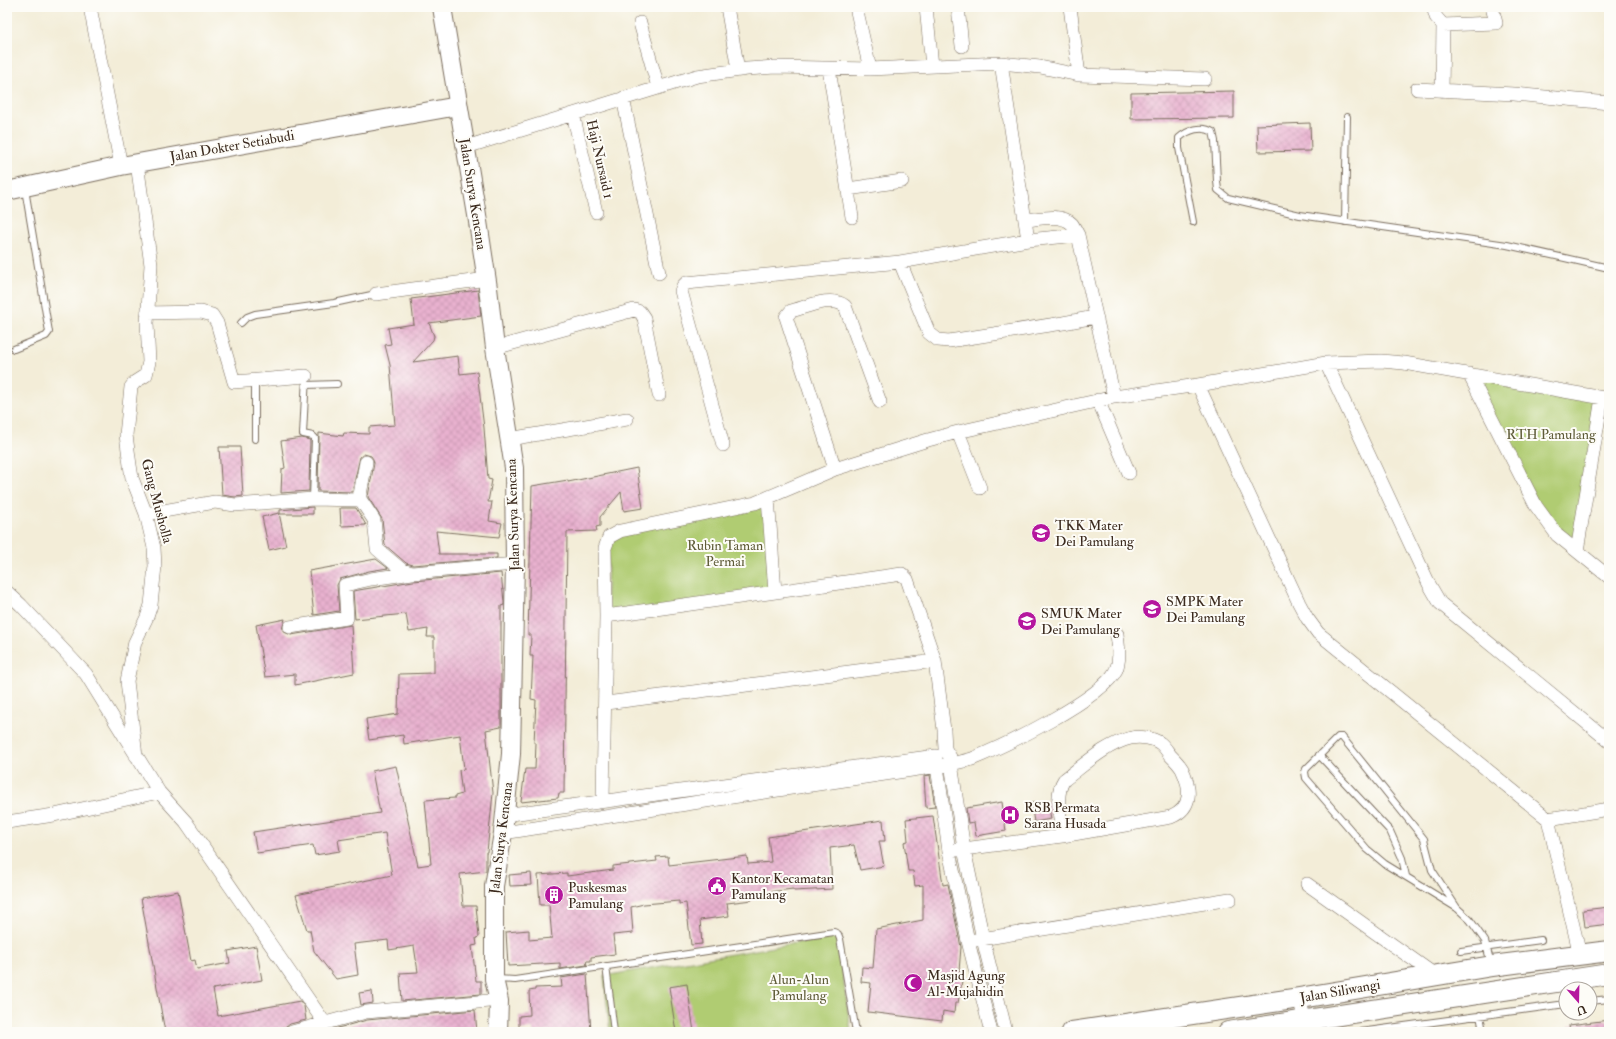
<svg xmlns="http://www.w3.org/2000/svg" width="1616" height="1039" viewBox="0 0 1616 1039" font-family="'IM FELL Double Pica',serif">
	<style>
		.green { fill: #b0cc72; stroke: #767b48 }
		.building { fill: url(#building-cross-hatch) }
		.lines { fill: none; stroke-linecap: round; stroke-linejoin: round }
		.service-casing { stroke: #7b6e5f; stroke-width: 8 }
		.minor-casing { stroke: #7b6e5f; stroke-width: 14 }
		.secondary-casing { stroke: #7b6e5f; stroke-width: 20 }
		.primary-casing { stroke: #7b6e5f; stroke-width: 22 }
		.service { stroke: #fff; stroke-width: 6 }
		.minor { stroke: #fff; stroke-width: 13 }
		.secondary { stroke: #fff; stroke-width: 18 }
		.primary { stroke: #fff; stroke-width: 20 }
		.labels { text-anchor: middle; dominant-baseline: central; stroke-width: 4; stroke-linejoin: round; paint-order: stroke }
		.street-label { font-size: 14px; fill: #3b2a1e; stroke: #fdfcf7 }
		.park-label { font-size: 14px; fill: #5e5b37; stroke: #fdfcf7 }
		.poi-label { font-size: 14px; fill: #3b2a1e; stroke: #fdfcf7; text-anchor: start }
	</style>
	<defs>
		<pattern id="building-cross-hatch" width="8" height="8" patternUnits="userSpaceOnUse"><rect width="8" height="8" fill="#e8b1cf"/><path d="M0 0l8 8M0 8l8-8" fill="none" stroke="#c898b1"/></pattern>
	</defs>
	<rect width="100%" height="100%" fill="#fdfcf7"/>
	<filter id="ink" filterUnits="userSpaceOnUse"><feTurbulence type="fractalNoise" baseFrequency=".025" numOctaves="2"/><feDisplacementMap in="SourceGraphic" scale="8" xChannelSelector="R" yChannelSelector="G"/><feConvolveMatrix kernelMatrix="1 2 1 2 8 2 1 2 1" color-interpolation-filters="sRGB"/></filter>
	<filter id="wash" filterUnits="userSpaceOnUse"><feTurbulence type="fractalNoise" baseFrequency=".012" numOctaves="4" result="noise"/><feDisplacementMap in="SourceGraphic" scale="16" xChannelSelector="R" yChannelSelector="G"/><feGaussianBlur stdDeviation="0.9" result="paint"/><feColorMatrix in="noise" values="0 0 0 0 0 0 0 0 0 0 0 0 0 0 0 0 0 1.4 0 .05"/><feComposite in="paint" operator="in"/></filter>
	<g filter="url(#wash)">
		<rect width="100%" height="100%" fill="#f3edd8"/>
		<path class="green" d="M1469,374L1602,398L1577,551L1548,524Z
			M768,498L775,592L606,616L609,537Z
			M837,936L851,1032H610L604,976Z"/>
		<g id="blocks">
			<path class="building" d="M1234,91V118L1131,119V93Z
				M1310,123L1311,151L1258,152L1257,125Z
				M478,290L481,316L429,323L434,336L433,340L413,362L458,356L460,374L477,372L484,428L488,479L492,480L488,502H492L489,521L502,523L499,537L436,531L439,554H497V558L413,565L406,563L385,545L382,519L368,497L374,463L373,459L371,456L364,454L360,457L352,492L318,491L319,433L343,436L344,433L369,434V427L395,425L390,365L385,345L391,344L388,328L414,324L411,299Z
				M302,438L310,440L309,491L281,493L282,469L285,468L281,441Z
				M219,447H240L243,496L235,497L222,495Z
				M637,468L643,508L624,511L621,492L600,517V526L596,527L597,531L567,532L564,793H559L558,798L521,802L525,769H535L536,743H534L536,700L531,699L533,656H530L531,635H528L532,486L568,480V482Z
				M313,507V514H280V510Z
				M340,508H356L366,525L341,526Z
				M279,513L286,546L269,550L262,517Z
				M376,559L388,568L369,571L340,579L337,585L339,611L314,615L309,571Z
				M501,573L504,602V605L501,606V727L486,730L493,793L487,852H486V871L460,874L463,906H476L479,937L476,938L477,945L472,946L476,981H481V994L402,1001L400,973L418,972L414,946L389,950L388,940L354,944L358,975L336,979L314,951L310,930H307L296,895L392,875L385,833L338,840L340,851L315,855L313,845L257,853L253,832L380,813L372,771L396,766L418,866L431,864L425,800L455,798V796L462,794L459,770L464,769L460,735L404,744L403,735L369,740L366,719L398,714L399,674L434,673V637H427L428,629L409,632L406,614L355,619L353,591L413,581Z
				M285,619L282,629L284,632L291,635L351,625L354,673L295,685V674L265,677L256,625Z
				M930,775L935,807L926,808L924,776Z
				M1048,801L1051,819L1034,822L1031,803Z
				M1002,802L1006,831L976,836L974,822L968,823L966,808Z
				M933,816L943,885L948,884L961,947L959,971H962L961,981H962L958,1003H955L954,1013L943,1011L942,1021L868,1012L871,983L861,982L862,967L873,968L876,929L923,920V885L915,886L913,871H908L904,842L908,841L906,819Z
				M883,820L885,841H879L884,866L860,870L854,845L830,848L832,889L794,891L793,889L751,894L752,900L727,903L729,916L700,920L702,944L691,945L686,903L679,904V901L644,904L631,907L633,933L613,935L615,954L591,957V961H586L587,965L560,969V963L508,966L506,932L529,930V940L552,938L549,905H540L538,875L567,873V876L613,870V866L657,861L656,857L668,856L669,865L747,856L748,864L771,862L768,837Z
				M531,873L532,885L510,886L509,875Z
				M178,891L191,961L195,960L197,969L230,963L228,951L256,946L262,980L213,989L218,1016L300,1001L304,1006L306,1020L290,1024L285,1028L265,1032H165L141,898Z
				M1609,907V924L1585,927L1583,910Z
				M587,974L591,1032H533V1029L519,1030V1016L530,1015L529,991L535,990V988L562,987L561,978Z
				M687,984L694,1032H676L669,987Z
				M372,991L373,1003L361,1005L359,993Z
				M475,1010L477,1032H328L327,1031L367,1020Z
				M1609,1020V1032H1570L1569,1025Z"/>
		</g>
	</g>
	<g filter="url(#ink)">
		<use href="#blocks" fill-opacity="0" stroke="#7b6e5f" stroke-width="1"/>
		<g class="lines">
			<defs>
				<path id="service" d="M1193,222L1179,148V138C1188,130 1202,125 1213,132L1215,141L1217,181L1218,190L1228,198L1300,215L1507,245L1609,268
					M1345,222L1347,117
					M241,323L247,317L255,314L334,303L376,294
					M14,349L46,336L49,332L25,189
					M306,376L303,434L313,436L315,438L313,499
					M306,385L337,384
					M255,439V381
					M1319,755L1390,831L1402,858L1406,876
					M1457,908L1432,870L1424,839L1342,737H1338L1306,769L1305,772L1306,778L1367,849L1385,864L1457,908L1470,920L1485,941L1491,964
					M1461,951L1541,940
					M606,966L614,1032
					M496,979L515,980L834,932L838,934L840,939L856,1032
					M1590,1001L1609,999
					M1480,1015L1483,1032
					M1360,1032L1566,1004"/>
				<path id="minor" d="M90,7L121,166
					M727,7L738,70
					M856,7L870,69
					M926,7L932,66
					M958,7L962,46
					M1070,7L1079,75
					M1433,7L1436,17L1443,25L1442,91
					M640,23L658,87
					M1443,25L1496,23L1492,7
					M1001,63L1028,240
					M829,69L852,217
					M1417,89L1514,94L1609,103
					M623,98L659,273
					M573,114L596,212
					M466,147L697,76L747,69L775,67L870,69L1001,63L1040,67L1079,75L1205,79
					M848,189L902,181
					M1025,220C1039,219 1061,213 1072,224C1074,227 1076,231 1078,235L1114,397
					M900,262L929,333L938,340L949,341L1063,323L1095,317
					M376,294L487,279
					M147,313L201,312L212,315L217,323L234,382L306,376
					M495,348L634,310L640,312L644,318L659,395
					M1326,363L1429,584L1440,603L1609,741
					M1469,374L1536,506L1557,535L1609,577
					M1198,385L1299,603L1307,618L1318,633L1548,819L1580,955
					M1098,400L1129,473
					M958,432L980,488
					M509,439L627,419
					M723,445L681,291L683,286L686,283L900,262L1028,240L1078,235
					M835,469L786,317L791,311C807,307 831,295 845,306L880,402
					M768,498L775,592
					M359,500L366,462
					M146,514L215,502L235,505L313,499L359,500L362,502L374,520L377,549L402,570L412,573
					M1577,551L1602,398
					M7,592L21,605L86,674L159,792L186,822L324,1022
					M606,616L902,574L907,579L935,661L944,730L945,749L950,757L964,849L983,939L1006,1032
					M290,627L347,618L345,585L371,579L412,573L515,564
					M606,703L935,661
					M136,756L127,681L135,642L147,617L151,605L155,566L154,548L146,514L132,478L130,465L126,435L131,387L135,382L146,375L149,362L147,323L151,265L137,163
					M936,759L949,851L968,941L991,1032
					M603,801L606,616L605,548L609,537L620,531L755,503L835,469L928,440L958,432L1114,397L1198,385L1326,363L1381,361L1404,363L1609,399
					M504,815L936,756
					M1548,819L1609,809
					M7,822L54,815L159,792
					M503,833L699,802L952,764C958,762 966,761 972,759C1004,746 1102,699 1116,670C1121,658 1118,645 1117,634
					M949,851L1062,836L1171,817C1193,808 1191,788 1182,769C1179,764 1174,759 1170,755C1167,751 1164,746 1160,743C1153,738 1140,736 1131,738C1106,744 1084,765 1064,780C1054,795 1061,819 1062,836
					M1307,884L1435,975
					M975,940L1230,899
					M1300,998L1306,1032
					M292,1032L366,1012L489,1001"/>
				<path id="secondary" d="M442,7L477,215L488,288L495,348L514,468L515,564L511,754L503,833L494,886V979L499,1001L498,1032
					M7,191L121,166L458,106"/>
				<path id="primary" d="M1072,1032L1300,998L1492,966L1609,951
					M1228,1032L1609,974"/>
			</defs>
			<use href="#service" class="service-casing"/>
			<use href="#minor" class="minor-casing"/>
			<use href="#secondary" class="secondary-casing"/>
			<use href="#primary" class="primary-casing"/>
			<use href="#service" class="service"/>
			<use href="#minor" class="minor"/>
			<use href="#secondary" class="secondary"/>
			<use href="#primary" class="primary"/>
		</g>
	</g>
	<defs>
		<symbol id="school-disc" viewBox="-11 -11 22 22"><circle r="9.5" fill="#b5179e" stroke="#fdfcf7"/><path d="M0-5L7-2L0 1L-7-2ZM-4 1L0 2.5L4 1V4Q0 6-4 4Z" fill="#fff"/></symbol>
		<symbol id="hospital-disc" viewBox="-11 -11 22 22"><circle r="9.5" fill="#b5179e" stroke="#fdfcf7"/><path d="M-5-5h3v3.5h4V-5h3V5h-3V1.5h-4V5h-3Z" fill="#fff"/></symbol>
		<symbol id="civic-disc" viewBox="-11 -11 22 22"><circle r="9.5" fill="#b5179e" stroke="#fdfcf7"/><path d="M-.6-6.5H3V-4.5H.6V-3L4-1V1h2V6H-6V1h2V-1L-.6-3ZM-1.2 2.5V6h2.4V2.5Z" fill="#fff"/></symbol>
		<symbol id="building-disc" viewBox="-11 -11 22 22"><circle r="9.5" fill="#b5179e" stroke="#fdfcf7"/><path d="M-4-6H4V6H1V3H-1V6H-4ZM-2.5-4.3h1.7v1.8h-1.7ZM.8-4.3h1.7v1.8H.8ZM-2.5-1h1.7V.8h-1.7ZM.8-1h1.7V.8H.8Z" fill="#fff"/></symbol>
		<symbol id="mosque-disc" viewBox="-11 -11 22 22"><circle r="9.5" fill="#b5179e" stroke="#fdfcf7"/><path d="M3.5-4.9A6 6 0 1 0 3.5 4.9A5 5 0 1 1 3.5-4.9Z" fill="#fff"/></symbol>
	</defs>
	<g fill-rule="evenodd">
		<use href="#school-disc" x="1030" y="522" width="22" height="22"/>
		<use href="#school-disc" x="1141" y="598" width="22" height="22"/>
		<use href="#school-disc" x="1016" y="610" width="22" height="22"/>
		<use href="#hospital-disc" x="999" y="804" width="22" height="22"/>
		<use href="#civic-disc" x="706" y="875" width="22" height="22"/>
		<use href="#building-disc" x="543" y="884" width="22" height="22"/>
		<use href="#mosque-disc" x="902" y="972" width="22" height="22"/>
	</g>
	<g class="labels">
		<g class="street-label">
			<text transform="translate(232 146) rotate(-10)">Jalan Dokter Setiabudi</text>
			<text transform="translate(600 159) rotate(77)">Haji Nursaid 1</text>
			<text transform="translate(473 194) rotate(81)">Jalan Surya Kencana</text>
			<text transform="translate(157 501) rotate(75)">Gang Musholla</text>
			<text transform="translate(513 515) rotate(-92)">Jalan Surya Kencana</text>
			<text transform="translate(501 838) rotate(-83)">Jalan Surya Kencana</text>
			<text transform="translate(1340 991) rotate(-10)">Jalan Siliwangi</text>
		</g>
		<g class="park-label">
			<text x="1551" y="434">RTH Pamulang</text>
			<text x="725" y="545">Rubin Taman<tspan x="725" dy="16">Permai</tspan></text>
			<text x="799" y="979">Alun-Alun<tspan x="799" dy="16">Pamulang</tspan></text>
		</g>
		<g class="poi-label">
			<text x="1055" y="525">TKK Mater<tspan x="1055" dy="16">Dei Pamulang</tspan></text>
			<text x="1166" y="601">SMPK Mater<tspan x="1166" dy="16">Dei Pamulang</tspan></text>
			<text x="1041" y="613">SMUK Mater<tspan x="1041" dy="16">Dei Pamulang</tspan></text>
			<text x="1024" y="807">RSB Permata<tspan x="1024" dy="16">Sarana Husada</tspan></text>
			<text x="731" y="878">Kantor Kecamatan<tspan x="731" dy="16">Pamulang</tspan></text>
			<text x="568" y="887">Puskesmas<tspan x="568" dy="16">Pamulang</tspan></text>
			<text x="927" y="975">Masjid Agung<tspan x="927" dy="16">Al-Mujahidin</tspan></text>
		</g>
	</g>
	<rect width="1616" height="1039" fill="none" stroke="#fdfcf7" stroke-width="24"/>
	<g transform="translate(1578 1001) rotate(160)"><circle r="19" fill="#fdfcf7" stroke="#afa8a0"/>
	<path d="M0-3L7 15L0 10L-7 15Z" fill="#b5179e"/>
	<text y="-6" font-size="11" font-weight="bold" text-anchor="middle" fill="#3b2a1e">U</text>
	</g>
</svg>
